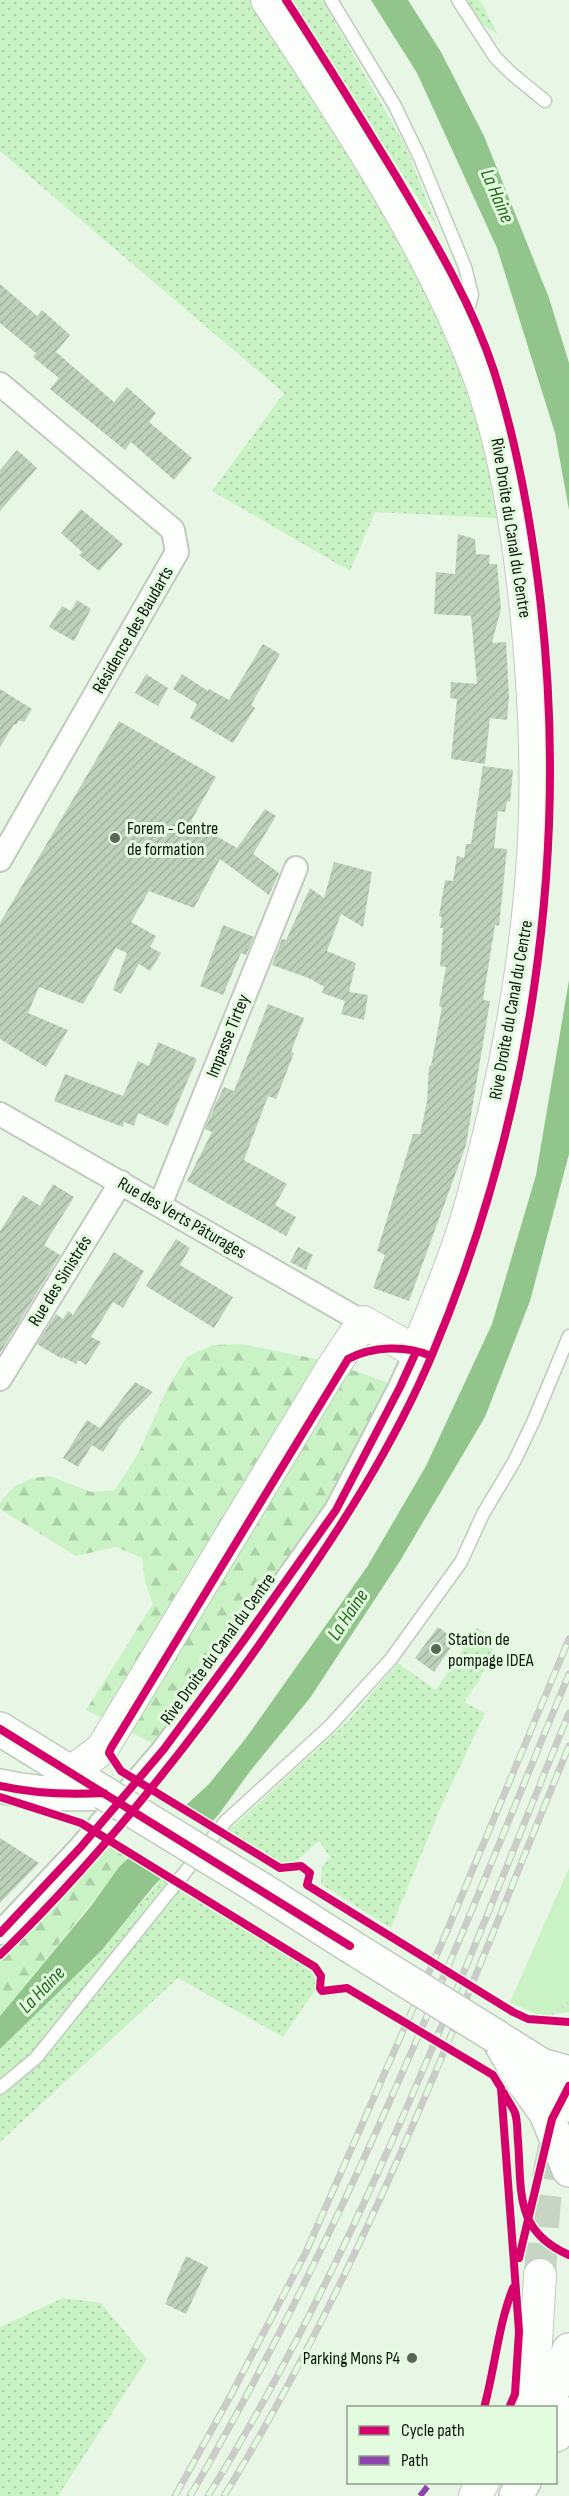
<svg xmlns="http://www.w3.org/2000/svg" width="569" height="2496" viewBox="0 0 569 2496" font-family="'Sofia Sans Condensed',sans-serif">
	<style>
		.grass { fill: url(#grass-dots) }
		.forest { fill: url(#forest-firs) }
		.garden { fill: #caf3c5 }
		.water { fill: #91c58b }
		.pier { fill: #e8f6e5 }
		.building { fill: url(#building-hatch) }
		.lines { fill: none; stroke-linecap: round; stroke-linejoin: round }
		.secondary-tunnel { stroke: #c7d5c5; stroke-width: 32; stroke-dasharray: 32 16; stroke-linecap: butt }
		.lane-casing { stroke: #bfcbbd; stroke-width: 15 }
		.street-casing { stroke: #bfcbbd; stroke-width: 26 }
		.secondary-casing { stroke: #bfcbbd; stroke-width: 34 }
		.highway-casing { stroke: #bfcbbd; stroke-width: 36 }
		.path { stroke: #d3d7d2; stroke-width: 4; stroke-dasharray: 1.5 4.5; stroke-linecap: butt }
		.lane { stroke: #fcfefb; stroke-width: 12 }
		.street { stroke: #fcfefb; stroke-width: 22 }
		.secondary { stroke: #fcfefb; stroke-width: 32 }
		.highway { stroke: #fcfefb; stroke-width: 33 }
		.rail-casing { stroke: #c9ccc7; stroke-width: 7 }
		.rail { stroke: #e3fcdf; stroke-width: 4.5; stroke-dasharray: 14; stroke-linecap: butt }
		.highway-bridge-casing { stroke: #bfcbbd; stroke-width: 36; stroke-linecap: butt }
		.highway-bridge { stroke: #fcfefb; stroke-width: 33 }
		.quiet { stroke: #8e44ad; stroke-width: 6; stroke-dasharray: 12 6; stroke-linecap: butt }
		.cycleway-casing { stroke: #e3fcdf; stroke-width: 11 }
		.cycleway { stroke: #d6006c; stroke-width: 8 }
		.poi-dot { fill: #5a6559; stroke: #e3fcdf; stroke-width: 2 }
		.labels { text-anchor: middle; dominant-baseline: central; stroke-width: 6; stroke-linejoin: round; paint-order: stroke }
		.street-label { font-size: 18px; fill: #0e170d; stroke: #e3fcdf }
		.poi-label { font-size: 18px; fill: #0e170d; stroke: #e3fcdf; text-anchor: start }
		.water-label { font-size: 20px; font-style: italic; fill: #26691f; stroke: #e3fcdf }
	</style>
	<defs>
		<pattern id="grass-dots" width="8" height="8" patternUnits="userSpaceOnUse" patternTransform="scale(1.5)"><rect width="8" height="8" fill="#caf3c5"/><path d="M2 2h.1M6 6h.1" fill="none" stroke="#acd0a8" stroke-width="1.8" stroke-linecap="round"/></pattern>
		<pattern id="forest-firs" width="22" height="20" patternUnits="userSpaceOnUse" patternTransform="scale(1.5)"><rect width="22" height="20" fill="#caf3c5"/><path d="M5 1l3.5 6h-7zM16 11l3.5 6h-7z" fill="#acd0a8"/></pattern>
		<pattern id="building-hatch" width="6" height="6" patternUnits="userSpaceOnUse" patternTransform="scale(1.5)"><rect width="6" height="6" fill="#bdd1ba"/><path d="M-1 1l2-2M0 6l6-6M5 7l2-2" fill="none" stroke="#a1b39f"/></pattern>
	</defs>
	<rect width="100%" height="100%" fill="#e8f6e5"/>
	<path class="grass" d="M0,0H267L415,238L513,519L375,512L350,571L212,491L284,393L0,151Z
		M291,0H322L406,147L439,231Z
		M465,0H480L498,35L482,24Z
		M477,1628L497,1639L479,1681L464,1702L485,1713L440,1809L391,1928L321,1884L322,1866L330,1857L319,1841L296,1861L285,1865L228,1831L348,1721L398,1663L436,1690Z
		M162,1878L309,1968L317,1982L315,1990L283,2037L178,1978L0,2142V2049L102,1950Z
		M63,2298L101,2303L147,2359L58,2496H0V2327Z"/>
	<path class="forest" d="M242,1344L326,1361L400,1387L378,1431L164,1749L86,1710L153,1604L145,1581L142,1558L116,1547L76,1556L0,1509V1502L15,1486L34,1478L50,1476L91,1492L115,1490L139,1452L168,1387L187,1357L212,1345Z
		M109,1845L128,1858L0,2016V1962L37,1925Z"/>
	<path class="garden" d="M569,1868V2012L540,2016L510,2002Z"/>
	<path class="water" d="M371,0H408L441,52L484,136L549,298L569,363V510L555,433L497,248L417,73Z
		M569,980V1154L530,1301L485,1417L400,1561L310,1698L251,1770L219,1814L152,1888L102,1950L0,2049V2016L91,1906L119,1867L209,1784L246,1738L367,1567L426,1466L492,1324L536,1175Z"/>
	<path class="pier" d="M184,1804L215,1823L164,1880L126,1856Z"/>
	<path class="building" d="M0,284L37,316L42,310L70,335L56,352L114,402L127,387L156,413L149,422L192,458L174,480L131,442L125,450L50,389L59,378L33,357L36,353L0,323Z
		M17,450L37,468L0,511V470Z
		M81,509L123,544L99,571L79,555L82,552L61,533Z
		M458,534L475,539L476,554L490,555L489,564H497L501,609L492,643L506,642L509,696L507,720L490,718L485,764L451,759L457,699L450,698L451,682L477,684L471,616L434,614L436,572L455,574Z
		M77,600L91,609L74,641L49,627L62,606L71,611Z
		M263,644L280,654L251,705L255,708L233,743L190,718L197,704L173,689L182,674L208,691L209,689L229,700Z
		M146,674L168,688L158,706L135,693Z
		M0,689L32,709L24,722L19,720L16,725L14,724L0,747Z
		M119,721L216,777L191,821L237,848L265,809L276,816L253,854L279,873L269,895L220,859L194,908L149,891L131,922L156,936L150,947L161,953L150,971L139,964L121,994L113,990L127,953L116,948L83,1004L39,987L28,1013L68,1030L46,1067L0,1039V923Z
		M483,766L513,770L510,802L507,801L505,812L498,811L494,848L507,849L499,926L495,925L483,1000L490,1001L466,1145L409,1301L373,1288L385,1255L377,1251L413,1134H420L427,1102L429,1066H431L439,1023L442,1007L439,1006L446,967L440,966L443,928H440L442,917L439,916L445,880L453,881L457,856L464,858L466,844H471Z
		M334,862L372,872L363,927L341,914L327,951L356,963L349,992L368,995L364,1020L341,1014L345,1001L322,993L324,987L311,979L272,965L282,939L286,940L310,888L324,898Z
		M223,925L254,937L246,955L241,953L223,995L200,986Z
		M268,1004L304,1018L291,1052L294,1053L276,1099L268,1096L244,1160L287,1184L275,1205L296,1217L286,1236L187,1181L212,1132L205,1129L216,1103L224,1087L234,1091Z
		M158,1042L197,1059L168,1126L138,1113L134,1126L124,1122L123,1127L54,1101L65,1074L123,1096L138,1061L149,1066Z
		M53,1184L74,1197L44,1245L60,1255L0,1353V1231L23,1195L40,1206Z
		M176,1239L190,1248L180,1265L233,1297L214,1328L146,1286Z
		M298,1247L313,1255L306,1270L290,1262Z
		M114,1252L144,1271L123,1308L113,1302L91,1337L101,1342L86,1365L78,1360L76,1364L63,1357L62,1359L37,1344L56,1314L63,1319L68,1311L73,1315Z
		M135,1382L153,1392L122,1423L103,1452L92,1445L78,1467L63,1458L87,1420L100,1428Z
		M438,1627L456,1640L434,1672L415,1658Z
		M0,1838L39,1863L0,1903Z
		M186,2256L208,2267L186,2314L165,2304Z"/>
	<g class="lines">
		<path class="secondary-tunnel" d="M540,2275C543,2226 544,2174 560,2127"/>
		<defs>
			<path id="lane" d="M331,0L395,106L420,158L465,267L472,295L469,306
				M458,0L495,57L511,73L545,101
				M0,2088L36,2058L226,1821L329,1727L391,1659L461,1562L483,1514L515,1460L534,1420L569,1336"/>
			<path id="street" d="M0,384L173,530L177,552L0,860
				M0,1114L363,1322
				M160,1205L296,868
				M0,1379L121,1182
				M0,1933L80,1848L164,1749L244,1640L336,1510L400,1387L416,1352"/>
			<path id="secondary" d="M71,1772L102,1749L331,1370L363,1322L416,1352C437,1301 459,1250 473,1197C503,1087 526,971 533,857C539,771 534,685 525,599C516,522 504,441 476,368C425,237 344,117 267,0
				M524,2408L534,2374L540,2275
				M475,2496L483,2482"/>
			<path id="highway" d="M0,1729L104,1793
				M0,1786C35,1794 68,1795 104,1793
				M256,1886L350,1946
				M497,2037L522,2080L546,2113L569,2170
				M503,2041L541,2065L569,2073
				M541,2065L569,2105
				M546,2408L569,2350
				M556,2435L569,2414
				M516,2496L524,2482"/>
		</defs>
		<use href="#lane" class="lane-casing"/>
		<use href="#street" class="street-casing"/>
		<use href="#secondary" class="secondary-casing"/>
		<use href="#highway" class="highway-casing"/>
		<path class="path" d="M542,2021L569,2002"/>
		<use href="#lane" class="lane"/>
		<use href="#street" class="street"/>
		<use href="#secondary" class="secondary"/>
		<use href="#highway" class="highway"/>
		<defs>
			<path id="rail" d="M175,2496L231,2395L306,2252L447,1931L569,1639
				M190,2496C343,2236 454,1953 569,1674
				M208,2496C360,2251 460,1979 569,1713
				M224,2496C369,2261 464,2000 569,1746"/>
		</defs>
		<use href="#rail" class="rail-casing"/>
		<use href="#rail" class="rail"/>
		<defs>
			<path id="highway-bridge" d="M104,1793L256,1886
				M350,1946L497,2037"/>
		</defs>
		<use href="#highway-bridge" class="highway-bridge-casing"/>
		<use href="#highway-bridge" class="highway-bridge"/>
		<path class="quiet" d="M420,2496L431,2482"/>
		<defs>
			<path id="cycleway" d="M431,1356C406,1345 372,1346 348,1359L111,1748L109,1753L121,1771L280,1868L301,1866L310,1873L307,1885L513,2012L528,2019L569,2022
				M0,1729L350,1946
				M0,1786C35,1794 68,1795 104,1793
				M0,1797L81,1823L315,1967L321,1976L320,1988L322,1991L347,1988L493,2075L501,2088L519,2331L515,2394L509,2408
				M0,1933L80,1848L164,1749L244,1640L336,1510L400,1387L416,1352
				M0,1955C107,1851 200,1732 284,1609C340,1529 394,1445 432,1355C531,1120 569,859 541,606C532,527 518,447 494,371C471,301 433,239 396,176C360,117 324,58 286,0
				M504,2093C507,2100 513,2107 515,2113C518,2121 517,2133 518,2141C522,2192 514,2231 569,2255
				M519,2258L552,2119L569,2086
				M484,2408C495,2368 498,2326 513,2288"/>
		</defs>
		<use href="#cycleway" class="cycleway-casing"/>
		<use href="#cycleway" class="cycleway"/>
	</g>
	<g class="poi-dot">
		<circle cx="115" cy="838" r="6"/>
		<circle cx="436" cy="1649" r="6"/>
		<circle cx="412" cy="2358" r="6"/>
	</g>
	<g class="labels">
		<g class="street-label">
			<text transform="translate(511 528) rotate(81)">Rive Droite du Canal du Centre</text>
			<text transform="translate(133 630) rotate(-60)">Résidence des Baudarts</text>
			<text transform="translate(511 1010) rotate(-80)">Rive Droite du Canal du Centre</text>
			<text transform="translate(228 1036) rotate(-68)">Impasse Tirtey</text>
			<text transform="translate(182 1218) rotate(30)">Rue des Verts Pâturages</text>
			<text transform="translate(60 1281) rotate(-58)">Rue des Sinistrés</text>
			<text transform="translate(218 1649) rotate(-54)">Rive Droite du Canal du Centre</text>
		</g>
		<g class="poi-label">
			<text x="127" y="828">Forem - Centre<tspan x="127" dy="21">de formation</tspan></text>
			<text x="448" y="1639">Station de<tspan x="448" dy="21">pompage IDEA</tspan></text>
			<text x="400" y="2358" text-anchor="end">Parking Mons P4</text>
		</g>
		<g class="water-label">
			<text transform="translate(497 196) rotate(67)">La Haine</text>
			<text transform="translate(348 1615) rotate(-56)">La Haine</text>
			<text transform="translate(42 1990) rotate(-46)">La Haine</text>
		</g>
	</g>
	<rect x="347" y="2406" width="210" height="78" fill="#e3fcdf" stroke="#8ea08b" stroke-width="1.5"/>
	<rect x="359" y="2426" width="30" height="9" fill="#d6006c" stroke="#8ea08b" stroke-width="1.5"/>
	<text x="401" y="2436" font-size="18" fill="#0e170d">Cycle path</text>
	<rect x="359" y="2456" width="30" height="9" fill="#8e44ad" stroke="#8ea08b" stroke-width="1.5"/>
	<text x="401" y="2466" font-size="18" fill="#0e170d">Path</text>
</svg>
